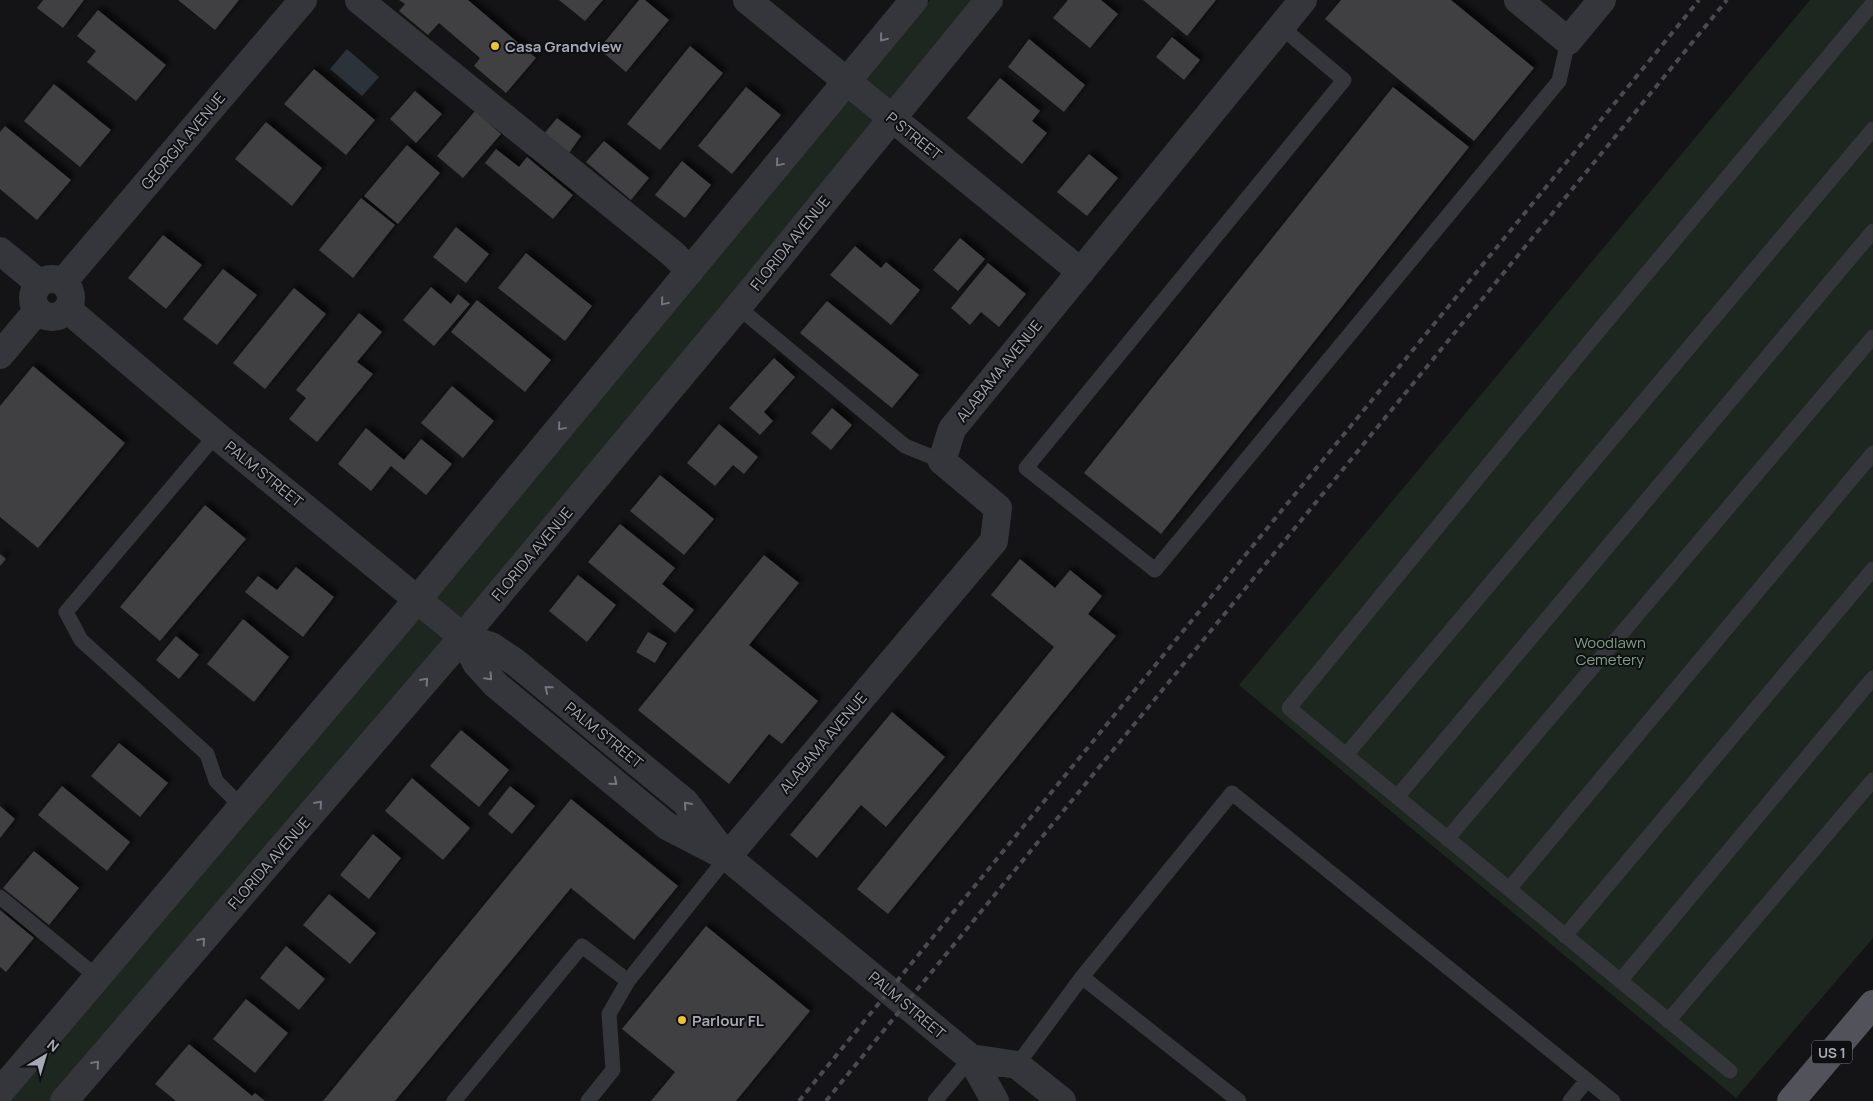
<svg xmlns="http://www.w3.org/2000/svg" width="1873" height="1101" viewBox="0 0 1873 1101" font-family="Manrope,sans-serif">
	<style>
		.green { fill: #1e2620 }
		.water { fill: #2b323a }
		.building { fill: #3f3f43; filter: url(#shadow) }
		.lines { fill: none; stroke-linecap: round; stroke-linejoin: round }
		.lane { stroke: #35363b; stroke-width: 15 }
		.street { stroke: #35363b; stroke-width: 28 }
		.primary { stroke: #51525a; stroke-width: 28 }
		.rail { stroke: #4a4b52; stroke-width: 4; stroke-dasharray: 6 5; stroke-linecap: butt }
		.oneway { stroke: #73767f }
		.poi-dot { fill: #efc233; stroke: #0f0f11; stroke-width: 2 }
		.labels { text-anchor: middle; dominant-baseline: central; stroke-width: 4; stroke-linejoin: round; paint-order: stroke }
		.shield { fill: #0f0f11; stroke: #797c84; stroke-width: 1 }
		.shield-label { font-size: 14px; font-weight: bold; fill: #a6aab6 }
		.poi-label { font-size: 15px; font-weight: bold; fill: #a6aab6; stroke: #0f0f11; text-anchor: start }
		.street-label { font-size: 15px; fill: #a6aab6; stroke: #0f0f11 }
		.park-label { font-size: 15px; fill: #7da183; stroke: #0f0f11 }
	</style>
	<defs>
		<filter id="shadow"><feDropShadow dx="4.5" dy="-4.5" stdDeviation="2.5" flood-color="#0009"/></filter>
	</defs>
	<rect width="100%" height="100%" fill="#141416"/>
	<path class="green" d="M930,0H974L488,588L50,1101H8L816,140Z
		M1810,0H1873V938L1736,1098L1239,685Z"/>
	<path class="water" d="M347,49L379,77L362,96L330,69Z"/>
	<path class="building" d="M43,0H84L63,28L37,8Z
		M178,0H239L215,30Z
		M399,0H468L536,58L506,93L474,66L480,58L439,23L428,35L399,11L405,4Z
		M559,0H603L585,21Z
		M639,0H645L669,20L626,72L599,49Z
		M1068,0H1101L1118,14L1090,48L1053,18Z
		M1143,0H1216L1187,36Z
		M1341,0H1451L1534,68L1474,141L1325,19Z
		M98,10L166,65L136,101L87,62L96,51L77,36Z
		M1172,37L1200,60L1184,80L1156,57Z
		M1029,39L1085,85L1064,112L1008,67Z
		M690,46L723,73L660,150L627,124Z
		M314,69L375,120L346,155L284,104Z
		M1000,78L1040,111L1032,121L1047,133L1022,164L967,118Z
		M54,84L111,130L80,167L24,121Z
		M746,87L781,115L732,174L698,146Z
		M1393,87L1469,147L1161,534L1084,473Z
		M415,91L442,114L416,143L390,119Z
		M475,111L501,134L463,178L437,156Z
		M557,118L581,136L569,153L544,134Z
		M266,122L322,168L292,206L235,159Z
		M5,126L71,180L37,220L0,189V132Z
		M604,141L649,178L631,200L586,162Z
		M407,145L440,173L398,224L364,196Z
		M496,149L519,167L527,157L573,195L553,219L485,163Z
		M1089,154L1118,178L1087,216L1057,192Z
		M682,161L711,185L685,218L655,195Z
		M361,198L395,225L353,278L319,250Z
		M456,227L489,254L466,283L433,257Z
		M163,235L202,265L166,309L128,278Z
		M960,238L985,259L958,291L933,270Z
		M855,246L881,268L886,262L920,290L891,325L830,275Z
		M526,253L592,306L565,341L498,288Z
		M988,263L1026,294L999,327L981,312L970,325L951,308Z
		M223,269L257,295L217,345L183,319Z
		M431,287L451,304L458,294L470,304L434,346L403,320Z
		M294,288L326,314L265,389L233,363Z
		M477,300L551,360L525,392L451,332Z
		M827,301L919,375L892,408L800,333Z
		M359,313L382,332L357,362L373,374L317,442L289,419L306,398L296,390Z
		M774,358L795,377L764,412L773,421L760,435L729,408Z
		M33,366L125,443L38,548L0,517V406Z
		M452,386L494,421L463,458L421,423Z
		M832,408L852,425L831,450L811,433Z
		M719,424L758,457L744,474L733,465L715,486L687,463Z
		M366,428L404,460L421,439L452,464L426,495L391,466L371,491L338,464Z
		M660,475L714,519L684,555L630,511Z
		M205,505L246,539L160,641L120,607Z
		M620,524L675,568L662,584L694,610L675,633L588,562Z
		M0,554L6,559L0,566Z
		M764,555L799,583L749,645L818,701L782,744L769,734L729,784L638,710Z
		M1020,559L1055,588L1070,570L1102,596L1088,614L1116,636L888,914L857,889L1054,647L991,595Z
		M296,567L334,597L303,637L245,592L258,576L277,590Z
		M578,575L616,605L587,642L549,611Z
		M243,619L289,657L254,702L207,664Z
		M648,632L667,643L655,663L636,652Z
		M176,636L199,655L179,679L156,660Z
		M892,712L945,757L886,827L861,805L817,858L790,835Z
		M461,730L509,770L479,807L430,766Z
		M119,743L168,783L140,817L91,776Z
		M412,778L470,828L443,860L385,811Z
		M62,786L130,842L107,871L38,815Z
		M510,786L535,806L512,834L488,814Z
		M571,799L678,886L634,940L571,888L395,1101H323Z
		M0,806L15,819L0,838Z
		M373,834L401,858L369,899L340,875Z
		M34,851L79,888L49,925L3,888Z
		M329,894L376,933L350,964L303,925Z
		M0,910L34,938L6,972L0,967Z
		M706,926L810,1011L736,1101H651L675,1072L622,1029Z
		M286,946L325,979L299,1010L260,978Z
		M246,999L288,1033L255,1073L213,1039Z
		M189,1044L252,1096L255,1093L265,1101H176L155,1084Z"/>
	<g class="lines">
		<path class="lane" d="M1281,27L1344,80L1026,468L1155,570L1559,81L1568,41
			M738,307L905,446L942,461
			M216,435L66,612L81,640L207,754L216,781L242,807
			M1346,755L1873,129
			M1397,797L1873,231
			M1447,839L1873,337
			M1509,889L1873,453
			M0,897L97,977
			M1565,936L1873,569
			M1082,977L1239,1101
			M1620,981L1873,678
			M1668,1021L1873,780
			M1017,1065L1082,977L1232,793L1613,1101
			M1730,1071L1289,708L1586,346L1873,3
			M454,1101L582,946L628,981
			M588,1101L613,1070L609,1014L628,981L727,857
			M935,1101L971,1058
			M1570,1101L1587,1080"/>
		<path class="street" d="M359,0L673,254L690,271
			M747,0L1081,272
			M1518,0L1568,41L1602,0
			M0,251L39,283
			M33 298a19 19 0 1 1 38 0a19 19 0 1 1-38 0Z
			M63,282L303,0
			M67,309L216,435L463,637L491,646L515,662L685,802L727,857
			M0,355L37,311
			M463,637L476,663L496,685L667,826L727,857L971,1058L995,1101
			M727,857L994,541L998,508L942,461L952,429L1303,0
			M971,1058L1017,1065L1062,1101
			M0,1092L417,600L914,0
			M64,1101L463,637L738,307L989,0"/>
		<path class="primary" d="M1791,1101L1873,1004"/>
		<path class="rail" d="M799,1101L1699,0
			M826,1101L1727,0"/>
	</g>
	<defs><path id="oneway-chevron" d="M-2-3.5L2.5 0L-2 3.5" fill="none" stroke-width="1.6" stroke-linecap="round" stroke-linejoin="round" transform="scale(1.25)"/></defs>
	<g class="oneway">
		<use href="#oneway-chevron" transform="translate(883 38) rotate(129)"/>
		<use href="#oneway-chevron" transform="translate(779 163) rotate(130)"/>
		<use href="#oneway-chevron" transform="translate(664 302) rotate(130)"/>
		<use href="#oneway-chevron" transform="translate(561 427) rotate(130)"/>
		<use href="#oneway-chevron" transform="translate(489 677) rotate(47)"/>
		<use href="#oneway-chevron" transform="translate(425 681) rotate(-49)"/>
		<use href="#oneway-chevron" transform="translate(548 689) rotate(-141)"/>
		<use href="#oneway-chevron" transform="translate(614 782) rotate(40)"/>
		<use href="#oneway-chevron" transform="translate(319 804) rotate(-49)"/>
		<use href="#oneway-chevron" transform="translate(687 805) rotate(-131)"/>
		<use href="#oneway-chevron" transform="translate(202 941) rotate(-49)"/>
		<use href="#oneway-chevron" transform="translate(96 1064) rotate(-49)"/>
	</g>
	<g class="poi-dot">
		<circle cx="495" cy="46" r="5"/>
		<circle cx="682" cy="1020" r="5"/>
	</g>
	<g class="labels">
		<rect class="shield" x="1812" y="1040.5" width="40" height="23" rx="4"/>
		<g class="shield-label">
			<text x="1832" y="1052">US 1</text>
		</g>
		<g class="poi-label">
			<text x="505" y="46">Casa Grandview</text>
			<text x="692" y="1020">Parlour FL</text>
		</g>
		<g class="street-label">
			<text transform="translate(914 136) rotate(39)">P STREET</text>
			<text transform="translate(183 141) rotate(-50)">GEORGIA AVENUE</text>
			<text transform="translate(790 243) rotate(-51)">FLORIDA AVENUE</text>
			<text transform="translate(999 371) rotate(-51)">ALABAMA AVENUE</text>
			<text transform="translate(264 474) rotate(39)">PALM STREET</text>
			<text transform="translate(532 554) rotate(-50)">FLORIDA AVENUE</text>
			<text transform="translate(604 735) rotate(39)">PALM STREET</text>
			<text transform="translate(823 743) rotate(-50)">ALABAMA AVENUE</text>
			<text transform="translate(269 863) rotate(-49)">FLORIDA AVENUE</text>
			<text transform="translate(907 1005) rotate(40)">PALM STREET</text>
		</g>
		<g class="park-label">
			<text x="1610" y="642">Woodlawn<tspan x="1610" dy="17">Cemetery</tspan></text>
		</g>
	</g>
	<g transform="translate(45 1056) rotate(38)" stroke="#0f0f11" stroke-width="4" paint-order="stroke">
	<path d="M0-4L9 19L0 12L-9 19Z" fill="#a6aab6"/>
	<text y="-8" font-size="14" font-weight="bold" text-anchor="middle" fill="#a6aab6">N</text>
	</g>
</svg>
